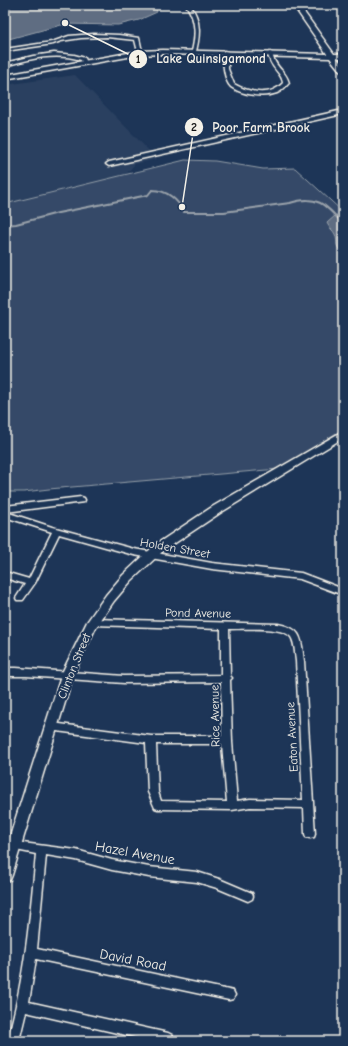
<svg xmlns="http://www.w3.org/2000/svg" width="348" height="1046" viewBox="0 0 348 1046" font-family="'Comic Neue',sans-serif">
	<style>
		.built { fill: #2a4060 }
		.green { fill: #354a67; stroke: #949ea8 }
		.water { fill: #5e6d82; stroke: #9aa2ab }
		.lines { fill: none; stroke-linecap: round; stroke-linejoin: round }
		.stream { stroke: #9aa2ab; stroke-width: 2 }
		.street-casing { stroke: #f4f1e8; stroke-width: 3 }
		.secondary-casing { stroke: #f4f1e8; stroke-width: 3 }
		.street { fill: #1d3557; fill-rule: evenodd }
		.secondary { fill: #1d3557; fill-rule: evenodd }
		.labels { text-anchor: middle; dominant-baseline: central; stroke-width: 4; stroke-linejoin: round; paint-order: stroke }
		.street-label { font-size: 12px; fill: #f4f1e8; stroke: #1d3557 }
		.near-street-label { font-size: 14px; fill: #f4f1e8; stroke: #1d3557 }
		.leader { fill: none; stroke: #f4f1e8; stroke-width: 1.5 }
		.callout-dot { fill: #f4f1e8; stroke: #1d3557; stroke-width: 1.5 }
		.mark-label { font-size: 12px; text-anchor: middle; font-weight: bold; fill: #111 }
		.callout-label { font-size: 13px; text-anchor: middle; font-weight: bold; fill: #f4f1e8; stroke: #1d3557; stroke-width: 4; stroke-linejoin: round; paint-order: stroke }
	</style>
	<rect width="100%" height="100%" fill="#1d3557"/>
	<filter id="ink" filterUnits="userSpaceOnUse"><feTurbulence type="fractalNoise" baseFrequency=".025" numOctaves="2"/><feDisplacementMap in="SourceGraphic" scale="8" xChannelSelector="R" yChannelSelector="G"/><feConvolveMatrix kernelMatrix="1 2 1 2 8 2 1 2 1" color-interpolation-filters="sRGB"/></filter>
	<g filter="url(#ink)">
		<path class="built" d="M75,75L157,159L135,164L120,181L5,209V85Z"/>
		<path class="green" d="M185,160L215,161L263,169L295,168L343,212V429L278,469L49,489L24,492H5V204Z"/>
		<path class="water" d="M5,5H155L157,12L139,20L118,25L65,24L5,40Z
			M336,215L340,216L343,224V254C333,243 339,245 335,234C333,230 329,228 327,223Z"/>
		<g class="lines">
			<path class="stream" d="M5,225L16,224L58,213L148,195L152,190C167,190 178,200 184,212H224L290,203C317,194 326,205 343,224"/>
			<defs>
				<path id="street" d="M186,5H190C202,21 200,37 195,55L193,56L191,55C196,37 197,21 186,5Z
					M94,34L119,35L139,38L143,56L141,57L139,56L135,40L107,37L81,38L61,41L53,44L5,51V49L52,42L69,36Z
					M224,51L228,52V69L234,84C250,93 270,97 283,83C282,72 270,69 268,53L270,52L272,53C275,69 286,70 289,83C285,87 282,91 277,93C264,98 242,95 231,87C224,81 222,59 224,51Z
					M54,53L74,55L85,58L87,63L83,64L81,60C55,52 30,59 5,66V63L33,56Z
					M343,110V114L109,166L106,164L109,162Z
					M81,497L84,498L85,500L84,502L6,512L52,527L134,549L212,563L301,573L343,589V595L300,579L212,569L134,555L59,534L35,583L23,600H17L16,598L25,584L5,578V572L29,579L52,532L5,517V506Z
					M93,619L278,624C303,629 301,639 304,661L315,834L314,837L310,838L306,837L305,834L304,808L250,807L232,810L158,809L155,808L148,792L146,743L49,730L47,727L49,724L52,723L151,736H222L221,682L124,683L26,676H5V668H16L124,676L221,675V629L93,625L90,624L89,622L90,620ZM229,629C243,629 283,626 291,637C295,643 295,654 296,661L303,800L250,799L237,801L232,742L230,680L232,678L230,676ZM156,744H222L227,802L161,801L158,792Z
					M15,842L76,850L112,860L149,867L197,872L219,879L252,893L253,896L252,899L248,901L217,888L197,882L149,877L112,870L76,860L46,855L37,949L229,990L233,991L235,995L233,999L229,1000L36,959L29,1002L168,1033L172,1035L174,1039L173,1041H152L26,1012L19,1041H7C25,979 30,917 36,854L11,849L10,846L11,843Z"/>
				<path id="secondary" d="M293,5H299L334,54H343V58H337L343,66V73L341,72L330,58L163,54L139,55L5,79V75L139,51L163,50L327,54Z
					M343,431V438L220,513L163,551L131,581L114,601L96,627L74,673L12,875L10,880L5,881V852L62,673L87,622L106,595L123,575L155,545L212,507Z"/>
			</defs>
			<use href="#street" class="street-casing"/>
			<use href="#secondary" class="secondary-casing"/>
			<use href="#street" class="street"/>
			<use href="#secondary" class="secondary"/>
		</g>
	</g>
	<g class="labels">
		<g class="street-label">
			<text transform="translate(175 548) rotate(10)">Holden Street</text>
			<text transform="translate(198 613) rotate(1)">Pond Avenue</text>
			<text transform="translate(74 666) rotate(-68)">Clinton Street</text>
			<text transform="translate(215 716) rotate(-91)">Rice Avenue</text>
			<text transform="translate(292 737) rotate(-93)">Eaton Avenue</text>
		</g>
		<g class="near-street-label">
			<text transform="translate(135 853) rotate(10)">Hazel Avenue</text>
			<text transform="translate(133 960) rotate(11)">David Road</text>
		</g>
	</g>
	<path class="leader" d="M65 23L138 59M182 207L194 127"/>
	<g class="callout-dot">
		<circle cx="65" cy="23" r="4"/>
		<circle cx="182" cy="207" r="4"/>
		<circle cx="138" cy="59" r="10"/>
		<circle cx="194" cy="127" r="10"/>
	</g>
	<g class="mark-label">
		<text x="138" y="63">1</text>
		<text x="194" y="131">2</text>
	</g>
	<g class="callout-label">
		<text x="211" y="63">Lake Quinsigamond</text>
		<text x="261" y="132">Poor Farm Brook</text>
	</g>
	<rect width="348" height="1046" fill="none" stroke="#1d3557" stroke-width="20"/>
	<rect x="10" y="10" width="328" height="1026" fill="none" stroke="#f4f1e8" stroke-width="1.5" filter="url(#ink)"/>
</svg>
